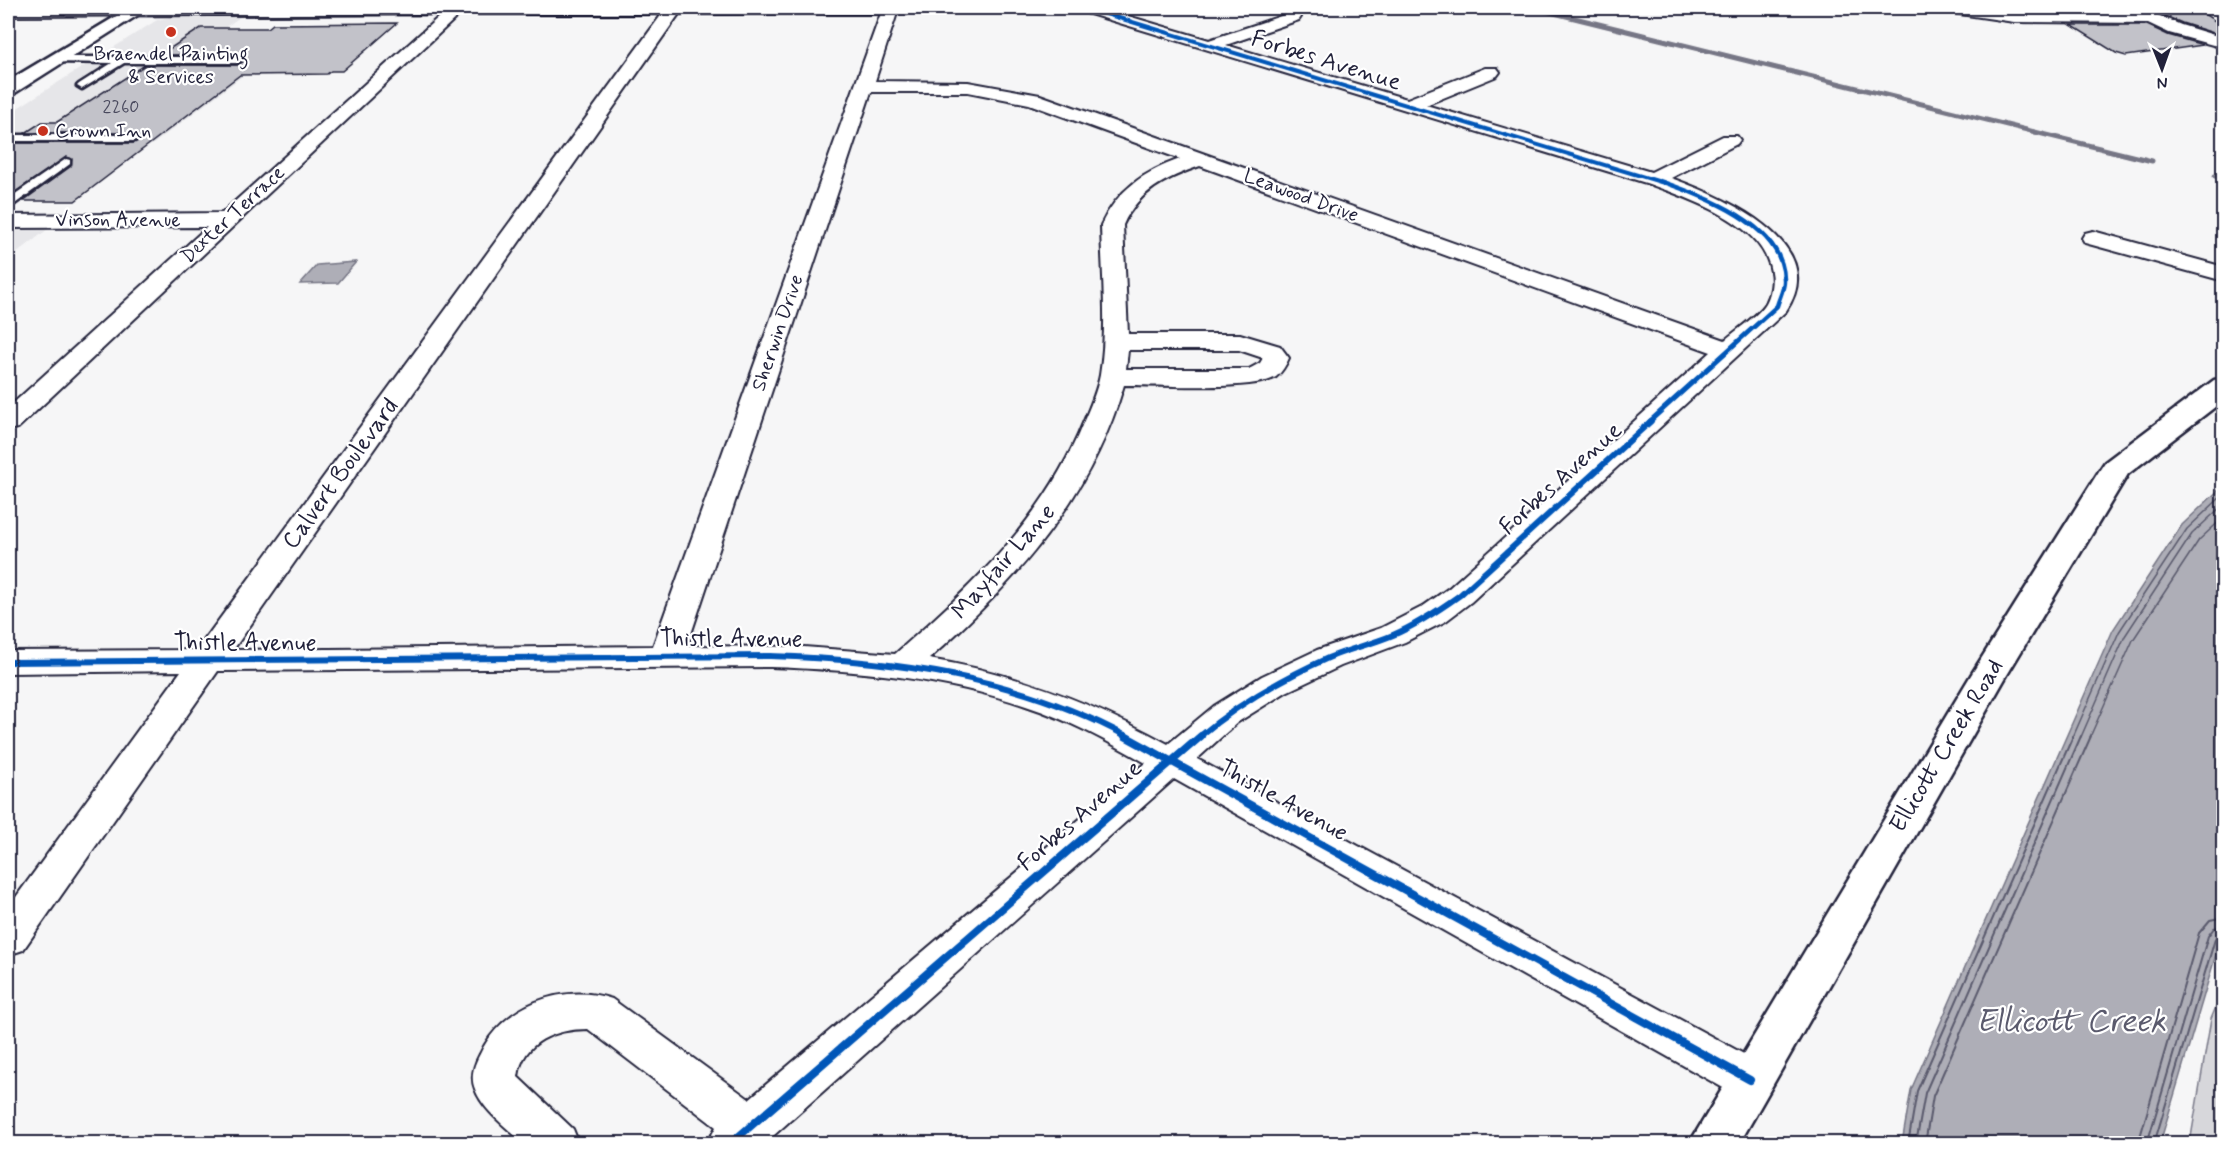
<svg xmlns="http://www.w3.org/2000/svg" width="2231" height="1151" viewBox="0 0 2231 1151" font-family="Mynerve,sans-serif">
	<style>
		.built { fill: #e6e6e9 }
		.green { fill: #d7d7db; stroke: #7c7c8b; stroke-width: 1.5 }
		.water { fill: #aeaeb7; stroke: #767685; stroke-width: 1.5 }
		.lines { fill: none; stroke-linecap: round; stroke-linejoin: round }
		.shore-far1 { stroke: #5a5a6d; stroke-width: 1.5 }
		.shore { stroke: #5a5a6d; stroke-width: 2 }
		.stream { stroke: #767685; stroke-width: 5 }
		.building { fill: #c2c2c9; stroke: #22223b; stroke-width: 1.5 }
		.service-casing { stroke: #22223b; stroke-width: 5 }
		.minor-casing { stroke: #22223b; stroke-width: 4 }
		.tertiary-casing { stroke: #22223b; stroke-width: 5 }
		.primary-casing { stroke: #22223b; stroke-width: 5 }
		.service { fill: #fff; fill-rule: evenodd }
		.minor { fill: #fff; fill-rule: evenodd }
		.tertiary { fill: #fff; fill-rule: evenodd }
		.primary { fill: #fff; fill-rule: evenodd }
		.cycleway-far3-casing { stroke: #fff; stroke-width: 6 }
		.cycleway-far2-casing { stroke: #fff; stroke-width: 8 }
		.cycleway-far1-casing { stroke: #fff; stroke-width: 10 }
		.cycleway-casing { stroke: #fff; stroke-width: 11 }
		.cycleway-far3 { stroke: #0057b8; stroke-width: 4 }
		.cycleway-far2 { stroke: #0057b8; stroke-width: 4.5 }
		.cycleway-far1 { stroke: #0057b8; stroke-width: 6 }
		.cycleway { stroke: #0057b8; stroke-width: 8 }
		.poi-dot { fill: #c8321e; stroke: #fff; stroke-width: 2 }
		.labels { text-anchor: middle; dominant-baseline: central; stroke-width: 4.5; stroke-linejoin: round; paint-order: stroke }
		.far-number-label { font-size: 18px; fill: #4a4a5e }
		.far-poi-label { font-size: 20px; fill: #22223b; stroke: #fff }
		.far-street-label { font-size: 20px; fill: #22223b; stroke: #fff }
		.street-label { font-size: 24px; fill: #22223b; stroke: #fff }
		.near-water-label { font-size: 32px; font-style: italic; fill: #5a5a6d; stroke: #fff }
	</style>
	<rect width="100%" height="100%" fill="#f6f6f7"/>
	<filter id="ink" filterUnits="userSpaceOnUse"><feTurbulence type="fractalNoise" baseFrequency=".0167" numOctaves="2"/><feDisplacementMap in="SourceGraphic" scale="12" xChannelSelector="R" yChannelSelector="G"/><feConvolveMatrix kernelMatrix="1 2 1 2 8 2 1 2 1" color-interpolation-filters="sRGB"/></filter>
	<g filter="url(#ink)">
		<path class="built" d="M243,15L191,51H275L152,145L8,144V114L157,20L175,16Z
			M8,229H48L8,260Z"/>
		<path class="green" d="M2223,990V1143H2190L2211,1019Z"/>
		<path class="water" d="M356,262L338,283L300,284L317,265Z
			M2223,486V931L2160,1143H1902L1911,1090L2113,630L2182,525Z"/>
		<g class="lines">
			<path class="shore-far1" d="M2073,737L2119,632L2187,529L2224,494
				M2081,737L2125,636L2192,534L2224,504
				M2090,737L2133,640L2199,540L2224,517"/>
			<path class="shore" d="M1908,1144L1917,1091L2073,736
				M1916,1144L1925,1093L2081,736
				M1925,1144L1933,1096L2091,736
				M2138,1144L2199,933L2210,920L2224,917
				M2147,1144L2208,936L2214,928L2224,926
				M2154,1144L2215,939L2218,935L2224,934"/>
			<path class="stream" d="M1534,8L2152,161
				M2215,176L2224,178"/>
		</g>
		<path class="building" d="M2044,8H2119L2121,11L2048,10Z
			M2146,8H2195L2223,26V36L2182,23Z
			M397,23L342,71H331L327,74L240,75L75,201H23L71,166L72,159L67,157L8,197V145L10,143H134L141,139L134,133H25L42,122H57L145,65H237L244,61L237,55H160L201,28H268L273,24Z
			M2071,25H2147L2168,35L2203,45L2126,56L2116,53Z"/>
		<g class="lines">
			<defs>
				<path id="service" d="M55,57H237L242,60L237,63H124L82,89L77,86L79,84L112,63L52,62L50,60Z
					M8,135H134L139,138L134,141H8Z
					M66,159L70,160V164L12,206L8,207V199Z"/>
				<path id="minor" d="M8,8H944L942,11L936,13H897L875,81L968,82L1040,95L1725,340C1736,330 1759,315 1766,303C1771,294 1773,281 1771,272C1763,222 1688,198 1646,183L1080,11L1078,8H1101L1209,40L1287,14H1299L1301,17L1299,20L1226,45L1407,99L1485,68H1497L1500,72L1497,76L1426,105L1651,172L1723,136H1737L1740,140L1737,144L1671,178C1718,195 1833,242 1786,311L1471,602L1446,621L1405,642L1341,666L1286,692L1238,722L1197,759L1766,1066L1773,1080L1766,1094L1750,1099L1734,1094L1174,779L764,1144H707L716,1127L588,1029C556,1029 522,1041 518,1077L573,1129L579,1144H524C508,1128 483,1111 475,1089C470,1077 474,1065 480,1054C502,1006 562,982 612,999L749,1099L1146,763C1107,741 1069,720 1026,706C944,678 857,670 770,667L218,671L23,950L8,955V908L181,671L8,673V651L197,650L662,14H460L18,428L8,430V408L207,227L8,228V215L222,213L442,14L8,16ZM881,13L653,646L233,650L679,14ZM871,92H968L1029,104L1180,159C1144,172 1118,189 1101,225C1102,275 1108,327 1100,375C1097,391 1090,407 1083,423C1045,518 971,588 895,654L804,647L687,646ZM1200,166L1711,352L1449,588L1422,607L1381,628L1317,650L1262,676L1214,706L1168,744C1093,703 1015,673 929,659C1016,581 1090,500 1124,385C1154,385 1254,391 1276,377C1282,372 1286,365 1289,358L1280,346L1240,334H1128L1123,225C1138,191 1166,178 1200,166ZM1128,350H1239L1263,358L1260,363L1249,369H1126Z
					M1945,8H1982L2014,12L2127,13L2121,8H2141L2181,25L2224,38V48L2169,33L2148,23L2014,22L1953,13Z
					M2093,231L2224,267V281L2085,243L2082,238L2085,233Z"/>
				<path id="tertiary" d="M2224,378V400L2128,474L2007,675L1739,1144H1689L1971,675L2101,468L2105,462L2214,380Z"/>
				<path id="primary" d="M130,8H149L15,93L8,95V81Z"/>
			</defs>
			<use href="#service" class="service-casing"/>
			<use href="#minor" class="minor-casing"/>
			<use href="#tertiary" class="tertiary-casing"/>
			<use href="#primary" class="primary-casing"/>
			<use href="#service" class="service"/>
			<use href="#minor" class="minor"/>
			<use href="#tertiary" class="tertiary"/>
			<use href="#primary" class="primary"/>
			<defs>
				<path id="cycleway-far3" d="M1086,8L1664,183"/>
				<path id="cycleway-far2" d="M1649,422L1777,306C1779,298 1785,288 1784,279C1783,224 1703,196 1660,181"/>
				<path id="cycleway-far1" d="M8,662L770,656C894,660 1018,677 1128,737
					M1199,737C1238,704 1281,679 1328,658C1349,649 1372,644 1393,635C1417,625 1439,610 1460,595L1651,421"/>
				<path id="cycleway" d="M1125,736L1750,1080
					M730,1144L1201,736"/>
			</defs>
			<use href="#cycleway-far3" class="cycleway-far3-casing"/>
			<use href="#cycleway-far2" class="cycleway-far2-casing"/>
			<use href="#cycleway-far1" class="cycleway-far1-casing"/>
			<use href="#cycleway" class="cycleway-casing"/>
			<use href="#cycleway-far3" class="cycleway-far3"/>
			<use href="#cycleway-far2" class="cycleway-far2"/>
			<use href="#cycleway-far1" class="cycleway-far1"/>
			<use href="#cycleway" class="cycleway"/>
		</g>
	</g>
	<g class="poi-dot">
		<circle cx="171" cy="32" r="6"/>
		<circle cx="43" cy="131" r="6"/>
	</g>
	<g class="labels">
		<g class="far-number-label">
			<text x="121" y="107">2260</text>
		</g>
		<g class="far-poi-label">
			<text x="171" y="54">Braendel Painting<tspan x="171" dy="23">&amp; Services</tspan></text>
			<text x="55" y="131" text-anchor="start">Crown Inn</text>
		</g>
		<g class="far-street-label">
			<text transform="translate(1301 196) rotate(20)">Leawood Drive</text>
			<text transform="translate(233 215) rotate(-43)">Dexter Terrace</text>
			<text x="118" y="220">Vinson Avenue</text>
			<text transform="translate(778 333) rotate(-71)">Sherwin Drive</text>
		</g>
		<g class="street-label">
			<text transform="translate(1326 61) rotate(17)">Forbes Avenue</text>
			<text transform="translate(341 474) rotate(-54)">Calvert Boulevard</text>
			<text transform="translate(1561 479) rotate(-42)">Forbes Avenue</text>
			<text transform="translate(1004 562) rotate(-49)">Mayfair Lane</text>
			<text x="731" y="639">Thistle Avenue</text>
			<text x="245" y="643">Thistle Avenue</text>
			<text transform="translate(1947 746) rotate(-59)">Ellicott Creek Road</text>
			<text transform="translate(1283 801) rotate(29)">Thistle Avenue</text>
			<text transform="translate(1080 816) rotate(-41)">Forbes Avenue</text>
		</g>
		<g class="near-water-label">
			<text x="2071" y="1022">Ellicott Creek</text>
		</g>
	</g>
	<rect width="2231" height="1151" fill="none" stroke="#fff" stroke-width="30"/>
	<rect x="15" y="15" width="2201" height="1121" fill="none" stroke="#22223b" stroke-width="2" filter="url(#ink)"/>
	<g transform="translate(2162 69) rotate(179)" stroke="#ffffff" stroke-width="4.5" paint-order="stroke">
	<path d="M0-4.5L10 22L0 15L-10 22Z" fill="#22223b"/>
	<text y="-9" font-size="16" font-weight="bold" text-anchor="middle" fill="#22223b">N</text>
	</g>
</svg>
